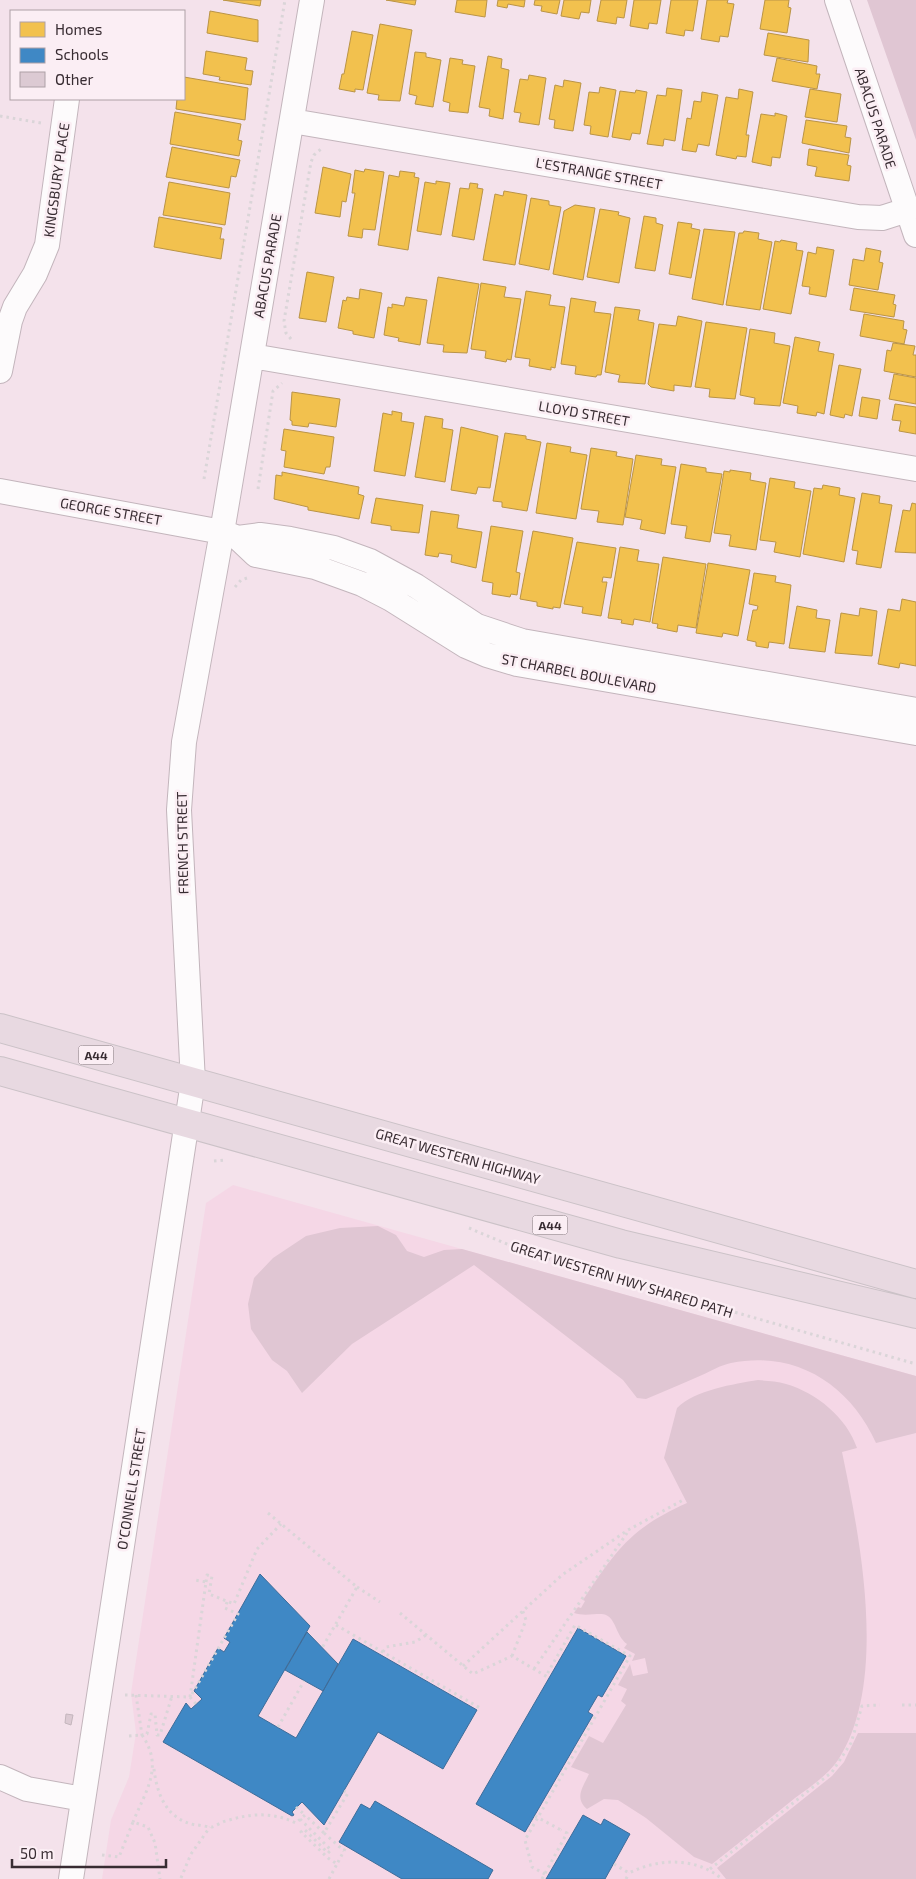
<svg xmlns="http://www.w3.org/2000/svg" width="916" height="1879" viewBox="0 0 916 1879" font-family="'Exo 2',sans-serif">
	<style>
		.built { fill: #f5d7e6 }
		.green { fill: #e0c6d3 }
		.homes { fill: #f2c14e; stroke: #ba9446 }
		.schools { fill: #3f88c5; stroke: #3d6c99 }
		.building { fill: #dccad3; stroke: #c4b6bd }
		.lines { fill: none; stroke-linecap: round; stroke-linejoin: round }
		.minor-casing { stroke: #c3b5bc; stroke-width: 26 }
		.highway-casing { stroke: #cbc2c7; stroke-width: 30 }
		.path { stroke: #dad5d8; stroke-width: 3; stroke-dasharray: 2.5 4; stroke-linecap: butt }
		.minor { stroke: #fdfbfc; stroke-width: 24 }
		.highway { stroke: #e8d9e1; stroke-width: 28 }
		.path-bridge { stroke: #dad5d8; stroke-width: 3; stroke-dasharray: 2.5 4; stroke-linecap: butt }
		.labels { text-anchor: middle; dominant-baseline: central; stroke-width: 5; stroke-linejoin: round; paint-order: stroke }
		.shield { fill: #fbeef4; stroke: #72666c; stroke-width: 1 }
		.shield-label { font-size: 12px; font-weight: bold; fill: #382c32 }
		.street-label { font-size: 14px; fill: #382c32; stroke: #fbeef4 }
	</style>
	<rect width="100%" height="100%" fill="#f4e2eb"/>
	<path class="built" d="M233,1185L916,1376V1879H102L111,1820L129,1777L136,1733L131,1693L206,1203Z"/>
	<path class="green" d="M867,0H916V140Z
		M378,1226L396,1235L407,1251L424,1257L444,1250L462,1249L916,1376V1433L876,1443C850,1385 796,1350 731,1363C721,1365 711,1371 702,1375C684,1383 665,1391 646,1399L637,1398L623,1380L474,1265L352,1344L302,1393L287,1371L272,1360L251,1329L248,1304L254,1278L273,1258L306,1236L340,1228Z
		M758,1380C767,1381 777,1381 786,1384C817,1393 847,1418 857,1448L842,1452C860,1538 889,1682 838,1760C828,1775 810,1787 795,1798C768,1820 740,1842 712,1864L694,1857L646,1818L618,1800L604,1799L587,1809C574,1798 583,1787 589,1774L571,1767L589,1736L603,1743L626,1705L621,1701L627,1689L618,1685L630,1664L633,1676L648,1673L645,1658L632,1661L635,1654L624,1648L627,1644C616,1636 616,1619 606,1615C600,1612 586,1617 574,1613L578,1607L581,1608L585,1601L583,1600C616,1550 631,1528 687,1503L664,1458L677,1408C695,1390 734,1384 758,1380Z
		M858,1733H916V1879H726L717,1868L832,1776L844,1762Z"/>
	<path class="homes" d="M223,0H261L260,6Z
		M386,0H416L415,5Z
		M457,0H487L485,17L455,12Z
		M498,0H525L524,7L508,4L507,8L497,6Z
		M535,0H560L557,14L541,11L542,6L534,5Z
		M564,0H591L589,13L581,12L579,19L561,16Z
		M601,0H627L624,18L617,17L616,24L597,21Z
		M634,0H661L657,24L649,23L648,29L630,26Z
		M671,0H698L693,31L685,30L684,36L666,33Z
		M707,0H728L727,3L734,4L728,37L720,36L719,42L701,39Z
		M765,0H789L788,7L791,8L787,33L760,29Z
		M210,11L258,20V42L207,33Z
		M380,24L412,30L400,101L378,100L379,95L367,93Z
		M352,31L373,35L363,90L355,89V92L339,89L342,74H344Z
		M768,33L809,40L808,62L764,55Z
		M206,51L247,58L245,70L253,71L251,85L219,80L220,77L203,74Z
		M415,52L426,53V57L441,60L433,107L415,104L417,96L409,94Z
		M488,56L502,59L501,68L509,70L503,119L489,116L490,109L479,107Z
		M450,58L463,60L462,64L475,66L468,113L449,111L450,103L443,101Z
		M777,58L817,66L816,74H820L817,89L772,81Z
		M529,75L546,78L539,125L519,122L521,113L514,112L520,79L528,80Z
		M184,77L248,88L245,120L176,109L177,99H184Z
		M564,80L581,83L573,131L554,128L555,120L549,119L555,85L563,87Z
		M600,87L616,90L608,137L590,134L591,126L584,125L589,92L599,93Z
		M667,88L682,90L675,141L664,139L663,146L647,144L657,95L666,96Z
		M739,89L753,92L746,135H749L746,157L737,156L736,159L716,155L726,97L738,99Z
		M810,89L841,94L837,122L805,117Z
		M636,90L647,92L640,134L632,133L630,140L612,137L620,91L635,93Z
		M702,92L718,95L709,146L698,144L696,152L682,150L687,118L691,119L694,101L701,102Z
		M175,112L241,124L238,140L242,141L239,156L170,144Z
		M775,113L787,116L780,158L772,157L771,166L752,162L761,114L775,116Z
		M806,120L847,126L845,137L851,138L849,153L802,143Z
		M172,147L240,160L236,177L231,176L229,188L166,177Z
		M809,149L849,155L847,165L851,166L849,181L815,176L817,167L807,165Z
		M323,167L351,174L346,202L342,201L340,217L315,213Z
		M365,169L384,172L375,230L363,229L362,238L348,236L355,193H352L355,170L364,172Z
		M400,171L415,173L414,177L419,178L408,250L378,245L389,175L399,177Z
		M436,181L450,183L441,235L417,231L425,182L436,184Z
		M169,182L230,193L225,225L163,215Z
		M470,183L478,184L477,188L483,189L474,240L452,236L460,188L469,189Z
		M504,191L527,195L515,265L483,260L495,194L503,196Z
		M531,198L549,201V205L561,207L549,270L519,264Z
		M575,205L595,208L583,280L553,274L564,211Z
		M600,209L619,212L618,215L630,218L619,283L587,277Z
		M644,216L656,218V223L663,225L655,271L635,268Z
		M159,217L222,228L220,239H224L221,259L154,247Z
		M678,222L692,224L691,228L700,230L691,278L669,274Z
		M704,229L735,232L723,305L692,299Z
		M744,231L759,233L758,239L772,242L760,310L726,305L739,233H743Z
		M781,240L797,243L796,250L803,251L791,314L763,309L775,241L780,242Z
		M817,247L834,250L826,297L809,294L810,287L802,286L808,252L816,254Z
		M866,248L881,251L879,262L883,263L878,290L849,285L853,259L864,261Z
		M307,272L334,277L326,322L299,318Z
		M438,277L479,284L467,353L443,352L444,345L427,343Z
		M481,283L506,287L504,297L521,299L511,360L507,359L506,362L485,358L486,351L471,349Z
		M854,288L895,295L893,304L896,305L894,317L850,310Z
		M360,289L382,293L374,338L353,334V331L338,328L343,300L346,301L347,297L359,299Z
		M526,291L551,295L549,305L565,307L555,368L551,367V370L529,366L530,359L515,357Z
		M406,297L427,300L420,345L398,341L399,338L384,335L388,307L392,308V304L404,306Z
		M571,298L596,302L594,312L611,314L601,375H597L596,377L575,374L576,366L561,364Z
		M615,307L640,310L638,320L654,323L645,384L618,382L620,375L605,372Z
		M864,314L904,321L903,329L907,330L904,344L860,336Z
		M678,316L702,321L691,387L674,385V391L651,387L648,384L659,324L676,326Z
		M706,322L747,328L735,399L709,397L710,389L695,387Z
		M750,329L775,333L774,343L790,346L780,406L754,404L755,398L740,395Z
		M795,337L820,342L818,351L834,354L824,414L817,412L816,416L797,413L798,406L783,403Z
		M893,343L915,346L913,355H916V377L884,371L887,350L891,351Z
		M839,365L861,369L852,416L845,414L844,418L830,415Z
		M894,374L916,378V404L889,399Z
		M292,392L340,399L336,427L309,423L308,427L292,425V421L290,420Z
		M862,397L880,400L877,419L859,416Z
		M895,404L916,407V434L899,431L901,421L892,420Z
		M392,411L402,413L401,421L414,423L405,476L374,471L383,413L392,415Z
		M425,416L443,419L442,428L453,430L445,482L415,477Z
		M461,427L498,436L490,488L478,487L476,494L451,490Z
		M284,429L334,437L330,467H326L324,474L284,467L286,451L281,450Z
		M505,433L526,436V439L541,442L527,511L502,507V502L493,501Z
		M547,443L571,447L570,452L587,455L576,519L536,513Z
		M591,448L617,452L616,456L633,459L623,525L597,522L599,511L581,509Z
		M636,455L662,459L661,465L676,467L665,534L640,529L642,520L625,517Z
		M681,464L706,468V472L722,474L710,542L685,538L687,526L671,524Z
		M730,470L751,473L750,480L766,483L756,550L729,546L731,535L714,533L724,471L730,472Z
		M282,472L359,487L358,494L364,496L359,519L308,510V507L274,499L276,475L282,476Z
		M770,478L795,482L794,488L811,491L800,557L774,552L776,542L760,540Z
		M823,485L840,488L839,495L855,498L844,562L803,554L814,488L822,489Z
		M862,493L880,496L879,503L892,505L881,568L856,564L858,551L852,550Z
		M376,498L423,505L419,533L391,530V526L371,523Z
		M912,503L916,504V553L895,552L903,510L910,511Z
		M431,511L459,515L457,528L482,532L476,568L451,562L452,555L439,553L438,557L425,555Z
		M491,526L523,531L516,572L520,573L517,595L511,594L510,597L492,594L493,583L482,581Z
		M533,531L573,538L560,608L553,607V609L537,606V602L520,599Z
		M577,542L616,548L611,578L603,577L602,582H607L601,616L582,613L583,607L564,604Z
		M620,547L639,550L637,561L659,564L650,622L634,619L633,625L621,623L622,620L608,618Z
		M663,557L706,564L696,628L678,625L677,632L657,628L658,624L652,623Z
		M708,563L750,570L738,636L723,633L722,637L696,633Z
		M754,573L776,576L775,582L791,585L784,644L769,642L768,648L756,646V642L747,640L753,610H757L758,606L749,604Z
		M902,599L916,602V666L900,663L899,668L878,664L888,609L900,611Z
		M797,606L817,610L816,618L830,620L825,652L789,648Z
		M860,608L877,611L872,656L835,653L841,613L859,616Z"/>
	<path class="schools" d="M260,1574L310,1626L258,1716L296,1738L353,1639L477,1710L443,1769L378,1732L324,1825L302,1802L292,1812L294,1815L292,1816L163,1742L186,1703L191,1709L202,1699L194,1691L218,1648L224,1652L230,1642L224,1638Z
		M578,1628L626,1656L602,1697L598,1695L588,1712L593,1715L525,1832L476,1804Z
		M307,1632L338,1664L323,1691L285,1670Z
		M375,1801L493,1870L488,1879H402L339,1842L361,1804L370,1809Z
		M583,1815L601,1825L604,1819L630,1834L605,1879H546Z"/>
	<path class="building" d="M66,1714L73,1715L71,1725L65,1723Z"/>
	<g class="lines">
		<defs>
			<path id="minor" d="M837,0L916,235
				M292,121L858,217L882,218L907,210
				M252,356L916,469
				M0,371L10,321L15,307L35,274L47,245L67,99
				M0,491L222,532L238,538L256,555L315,567L362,584L391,599L466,646L487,655L517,664L916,733
				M238,538L260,535L290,539L334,548L370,561L416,586L477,626L522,641L916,710
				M0,1777L27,1789L83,1799
				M71,1879L193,1082L179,810L184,742L222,532L312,0"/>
			<path id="highway" d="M0,1028L916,1284
				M0,1071L621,1244L916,1314"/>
		</defs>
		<use href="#minor" class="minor-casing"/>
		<use href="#highway" class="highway-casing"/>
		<path class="path" d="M0,116L41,123
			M291,339L286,333L284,321L311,162L314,155L321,149
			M204,479L285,0
			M258,489L273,391L282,383
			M235,587L241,580L250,577
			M214,1161L226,1160
			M469,1228L528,1253L916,1364
			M268,1513L357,1587L322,1648
			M206,1582L207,1575L212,1576L209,1594L234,1604L257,1549L281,1524
			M357,1587L380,1602
			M400,1613L473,1674L512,1656L549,1678
			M336,1625L480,1708
			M383,1652L386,1647L415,1642L426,1635
			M512,1656L526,1620L522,1609
			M463,1666L562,1575L628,1530L685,1499
			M534,1669L627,1533
			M192,1694L238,1614L225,1608L227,1602
			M125,1695L190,1697L196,1704
			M136,1695L142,1735L147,1734L151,1714H155L157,1735H160L172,1696
			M190,1697L206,1582L195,1580
			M902,1705H916
			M278,1727L304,1681
			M129,1736L142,1735C164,1767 146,1790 133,1822
			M154,1769C157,1795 167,1820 196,1825C201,1825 207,1827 212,1827C216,1826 221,1822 226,1821C251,1813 273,1812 296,1823L305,1815L324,1833L348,1793L344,1791
			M296,1807L305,1815
			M300,1819L331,1850L328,1853L304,1829L301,1832L328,1858L337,1864L346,1847
			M324,1833L344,1851
			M102,1855L119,1857L133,1822L148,1827L155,1843L160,1879
			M614,1864L629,1873C659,1858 696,1857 722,1879
			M710,1869L832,1772L851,1743L862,1706L880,1705
			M545,1874L532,1867L525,1840L630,1656L575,1625L546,1676
			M181,1878L191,1854L210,1827
			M329,1879L337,1864
			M542,1879L567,1833L561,1830
			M626,1879L629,1873"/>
		<use href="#minor" class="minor"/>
		<use href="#highway" class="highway"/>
		<path class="path-bridge" d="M535,1816L561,1830"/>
	</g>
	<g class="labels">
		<g class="shield">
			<rect x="78.5" y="1045.5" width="35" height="19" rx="4"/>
			<rect x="532.5" y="1215.5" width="35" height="19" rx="4"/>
		</g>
		<g class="shield-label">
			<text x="96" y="1055">A44</text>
			<text x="550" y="1225">A44</text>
		</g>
		<g class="street-label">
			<text transform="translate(876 118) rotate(72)">ABACUS PARADE</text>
			<text transform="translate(599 173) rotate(10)">L'ESTRANGE STREET</text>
			<text transform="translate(56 180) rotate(-82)">KINGSBURY PLACE</text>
			<text transform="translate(267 266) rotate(-80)">ABACUS PARADE</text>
			<text transform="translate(584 413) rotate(10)">LLOYD STREET</text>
			<text transform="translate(111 511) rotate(10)">GEORGE STREET</text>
			<text transform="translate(579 673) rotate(11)">ST CHARBEL BOULEVARD</text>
			<text transform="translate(182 843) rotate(-91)">FRENCH STREET</text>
			<text transform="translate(458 1156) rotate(16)">GREAT WESTERN HIGHWAY</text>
			<text transform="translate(622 1279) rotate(17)">GREAT WESTERN HWY SHARED PATH</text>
			<text transform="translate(131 1489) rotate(-81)">O'CONNELL STREET</text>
		</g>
	</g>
	<rect x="10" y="10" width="175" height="90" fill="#fbeef4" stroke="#ada0a6"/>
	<rect x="20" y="22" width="25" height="15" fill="#f2c14e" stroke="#ada0a6"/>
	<text x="55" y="35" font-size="15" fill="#382c32">Homes</text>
	<rect x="20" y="48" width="25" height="15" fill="#3f88c5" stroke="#ada0a6"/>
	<text x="55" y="60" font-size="15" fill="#382c32">Schools</text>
	<rect x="20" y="72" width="25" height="15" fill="#dccad3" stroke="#ada0a6"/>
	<text x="55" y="85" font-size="15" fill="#382c32">Other</text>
	<path d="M12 1859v8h154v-8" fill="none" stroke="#382c32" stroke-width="2.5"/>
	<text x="20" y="1859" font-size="15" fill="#382c32" stroke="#fbeef4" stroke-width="4" paint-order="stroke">50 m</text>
</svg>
